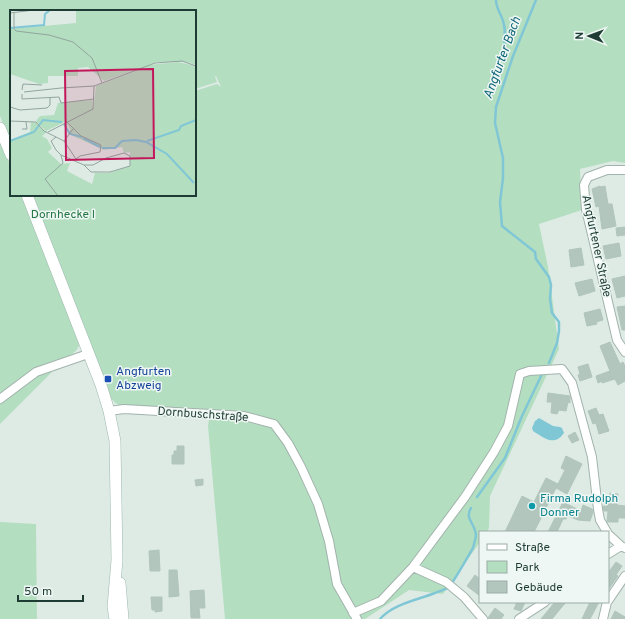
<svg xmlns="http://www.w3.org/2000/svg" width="625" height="619" viewBox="0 0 625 619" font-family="Overpass,sans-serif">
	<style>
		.green { fill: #b4dec0 }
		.water { fill: #80c7d6 }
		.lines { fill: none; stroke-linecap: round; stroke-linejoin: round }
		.stream { stroke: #80c7d6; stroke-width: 2.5 }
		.building { fill: #b3c6be; stroke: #b0c5bc }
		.street-casing { stroke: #a1b3ac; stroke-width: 10 }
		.secondary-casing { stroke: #9cb8ae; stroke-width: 12 }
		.street { stroke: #fff; stroke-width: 8 }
		.secondary { stroke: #fff; stroke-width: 11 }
		.transit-dot { fill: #1a4fb4; stroke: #eef7f3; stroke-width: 1.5 }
		.culture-dot { fill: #0f9aa8; stroke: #eef7f3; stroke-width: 1.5 }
		.labels { text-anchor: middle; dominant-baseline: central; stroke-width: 3; stroke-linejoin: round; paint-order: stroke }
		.park-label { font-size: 12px; fill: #257645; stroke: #eef7f3 }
		.street-label { font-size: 12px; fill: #1e3c34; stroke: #eef7f3 }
		.transit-label { font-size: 12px; fill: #164399; stroke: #eef7f3; text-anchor: start }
		.culture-label { font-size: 12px; fill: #0d838f; stroke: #eef7f3; text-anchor: start }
		.water-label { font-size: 13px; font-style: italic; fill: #14697c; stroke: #eef7f3 }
		.inset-river { fill: none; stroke: #80c7d6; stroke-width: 2 }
		.inset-road { fill: none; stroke: #91a59e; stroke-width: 1 }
		.view { fill: #c2185b; fill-opacity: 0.15; stroke: #c2185b; stroke-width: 2 }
		.inset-edge { fill: none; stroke: #1e3c34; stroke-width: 2 }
	</style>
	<rect width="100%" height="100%" fill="#deebe5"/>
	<path class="green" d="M0,0H625V163L613,161L580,169L582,210L539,224L548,267L559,349L490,496L489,528L487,532H480V542L443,594L409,590L365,619H225L208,426L209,419L243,421L285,431L269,419L253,414L127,407C116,405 113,402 107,392L30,195H195V91L217,84L221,87L216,76L215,77L217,82L195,89V11H11V145L0,116Z
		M0,139L11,168V195H21L65,305L79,345C76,356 60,360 50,365L52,372L0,424Z
		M0,522L36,524L37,619H0Z"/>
	<path class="water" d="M539,418L553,426L560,427L562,428L564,433C554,447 544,438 533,431L532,428L535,421Z"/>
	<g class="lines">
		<path class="stream" d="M496,0C496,8 501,14 503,21C506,30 505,38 504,47
			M536,0L513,56L496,107L495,123L503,158V178L500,202L502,226L535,252L536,259L549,277L551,285L550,299L552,313L559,322V331L557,343L549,363
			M477,497L505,458L522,416L542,374
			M380,619C393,604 417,600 435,593C439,591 445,590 449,587C453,583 470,553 473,548C474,544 475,540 476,536C476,524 464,519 471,508"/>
	</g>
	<path class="building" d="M600,186L601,187L605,186L608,204H612L616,226L602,229L599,206L596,207L592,189Z
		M625,227V235L617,236L616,228Z
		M619,243L621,256L606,259L603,246Z
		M581,248L584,265L571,267L569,250Z
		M625,276V296L617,298L612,279Z
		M592,279L595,291L579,296L575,283Z
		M625,306V330H622L617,307Z
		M600,309L603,320L596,322L597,324L587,326L584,313Z
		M610,342L620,364L623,362L625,366V381L618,385L615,379L602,383V381L598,383L596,376L610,371L600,346Z
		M588,364L592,377L580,381L578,375L580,374L578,367Z
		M548,393L570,396V403L568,402L566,411L559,410L557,414L551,413L552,402H547Z
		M596,408L599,415L603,414L609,431L599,434L596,423L593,424L588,411Z
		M575,432L579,440L572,443L568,436Z
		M177,446H184V464H172V455H174V451H177Z
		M566,456L582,464L567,494L556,488L565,470L561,468Z
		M546,478L558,484L534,532H505L522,496L534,502Z
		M203,479V485L196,486L195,480Z
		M610,493L618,494L617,505L625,506V518H618V522H607L608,511H604L603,507L605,505V499H610Z
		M563,502L581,511L583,505L592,509L593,512L590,521L578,520L568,516L566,519H563L557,532H548Z
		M159,550L160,571H150L149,551Z
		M616,562L622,566L616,575L618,576L608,590V573Z
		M169,570H177L179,596L169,597Z
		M475,575L480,579V596L467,586Z
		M204,590L205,608H199L200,618H191L190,591Z
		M151,597H162V611L155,612V610H152Z
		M517,602H525L521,611L514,609Z
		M555,602H566L552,619H541Z
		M590,602H599L590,619H582Z
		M495,608L504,615L501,619H488V618Z
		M615,611L625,617V619H611Z"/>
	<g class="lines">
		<defs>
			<path id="street" d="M625,170H607L588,177L584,185L586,209L617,340L625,352
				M0,399L36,372L88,354
				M109,411L124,409L244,416L274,424L288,443L301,467L318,504L329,541L337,584L357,619
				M608,534L621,546L625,548
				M608,554L621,546
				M413,567L446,582L464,597L483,619
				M608,601L625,576
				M353,613L381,601L413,567L465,497L494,452L508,426L520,374L529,371L562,369L572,383L592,457L598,509L600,520L607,532
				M519,619L545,602
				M603,619L607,602"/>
			<path id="secondary" d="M0,128L11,155
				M27,195L101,385L109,411L115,441L117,560L113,607L115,619
				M120,583L123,619"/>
		</defs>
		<use href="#street" class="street-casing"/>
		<use href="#secondary" class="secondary-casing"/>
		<use href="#street" class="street"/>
		<use href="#secondary" class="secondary"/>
	</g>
	<rect class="transit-dot" x="104" y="375" width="8" height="8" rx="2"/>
	<circle class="culture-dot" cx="532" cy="506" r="4"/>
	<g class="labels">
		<g class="park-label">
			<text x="63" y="215">Dornhecke I</text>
		</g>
		<g class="street-label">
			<text transform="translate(596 246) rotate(78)">Angfurtener Straße</text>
			<text transform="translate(203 415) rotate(4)">Dornbuschstraße</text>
		</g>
		<g class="transit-label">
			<text x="116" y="372">Angfurten<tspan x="116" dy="14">Abzweig</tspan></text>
		</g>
		<g class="culture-label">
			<text x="540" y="499">Firma Rudolph<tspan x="540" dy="14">Donner</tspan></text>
		</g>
		<g class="water-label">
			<text transform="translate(503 58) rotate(-70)">Angfurter Bach</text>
		</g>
	</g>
	<g transform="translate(10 10)">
		<rect width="186" height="186" fill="#deebe5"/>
		<path d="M66,0H186V55L177,52H147L94,71L78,57L68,58V66H38V73L29,74L0,64V19L66,13ZM168,52L186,56V186H0V130L20,122L21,112L27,113L33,120L37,122L32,126L37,129L42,138L38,142L51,154L60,153L57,161L82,174L85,163H99L120,156V142L114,143L112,137L94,140L59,124L60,119L55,112L36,121L26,111L30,106L44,105L48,93L82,90L83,100L86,76L138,55Z" fill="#b4dec0"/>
		<path class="inset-river" d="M0,18L34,15L35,4L40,0M54,114L60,124L72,127M73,128L90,137M0,131L24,122L33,110L52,112M137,131L169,120L171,116L186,110M92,138H105L112,131L126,130L136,132L157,144L184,173"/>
		<path class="inset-road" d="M0,3L24,0M4,3V19L6,21L39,25L63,32L82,48L92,73M51,78L84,76L145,53L172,51L186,56M12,80L13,74L32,75M14,82L51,78M12,84V89L49,87L51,93L84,89M0,97L10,100L37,98L40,95V88M0,111L26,112L34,121L54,131L66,149M56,111L71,126L91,135L90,142L70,146L66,149M12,119H17L16,112M38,122L83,99L84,76M46,127L41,131L46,140L51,145L74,155H83L96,148L114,143L120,146V156L100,162H81L74,155M54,131L63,119M48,186L35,169L53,153L51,145"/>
		<path class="view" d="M143,59L144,148L56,150L55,61Z"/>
		<rect width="186" height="186" class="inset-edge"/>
	</g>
	<rect x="479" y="531" width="130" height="72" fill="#eef7f3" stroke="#9baca7"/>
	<rect x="487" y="544" width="20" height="6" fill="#ffffff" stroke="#9baca7"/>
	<text x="515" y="551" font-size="12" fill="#1e3c34">Straße</text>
	<rect x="487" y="561" width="20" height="12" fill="#b4dec0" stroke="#9baca7"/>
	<text x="515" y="571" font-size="12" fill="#1e3c34">Park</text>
	<rect x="487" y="581" width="20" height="12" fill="#b3c6be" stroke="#9baca7"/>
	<text x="515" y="591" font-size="12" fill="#1e3c34">Gebäude</text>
	<g transform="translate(589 36) rotate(271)" stroke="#eef7f3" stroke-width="3" paint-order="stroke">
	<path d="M0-3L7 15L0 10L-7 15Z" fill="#1e3c34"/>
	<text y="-6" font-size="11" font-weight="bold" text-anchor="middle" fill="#1e3c34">N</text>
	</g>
	<path d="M18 595v6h65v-6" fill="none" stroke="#1e3c34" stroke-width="2"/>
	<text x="24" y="595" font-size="12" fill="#1e3c34" stroke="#eef7f3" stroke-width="3" paint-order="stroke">50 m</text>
</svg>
